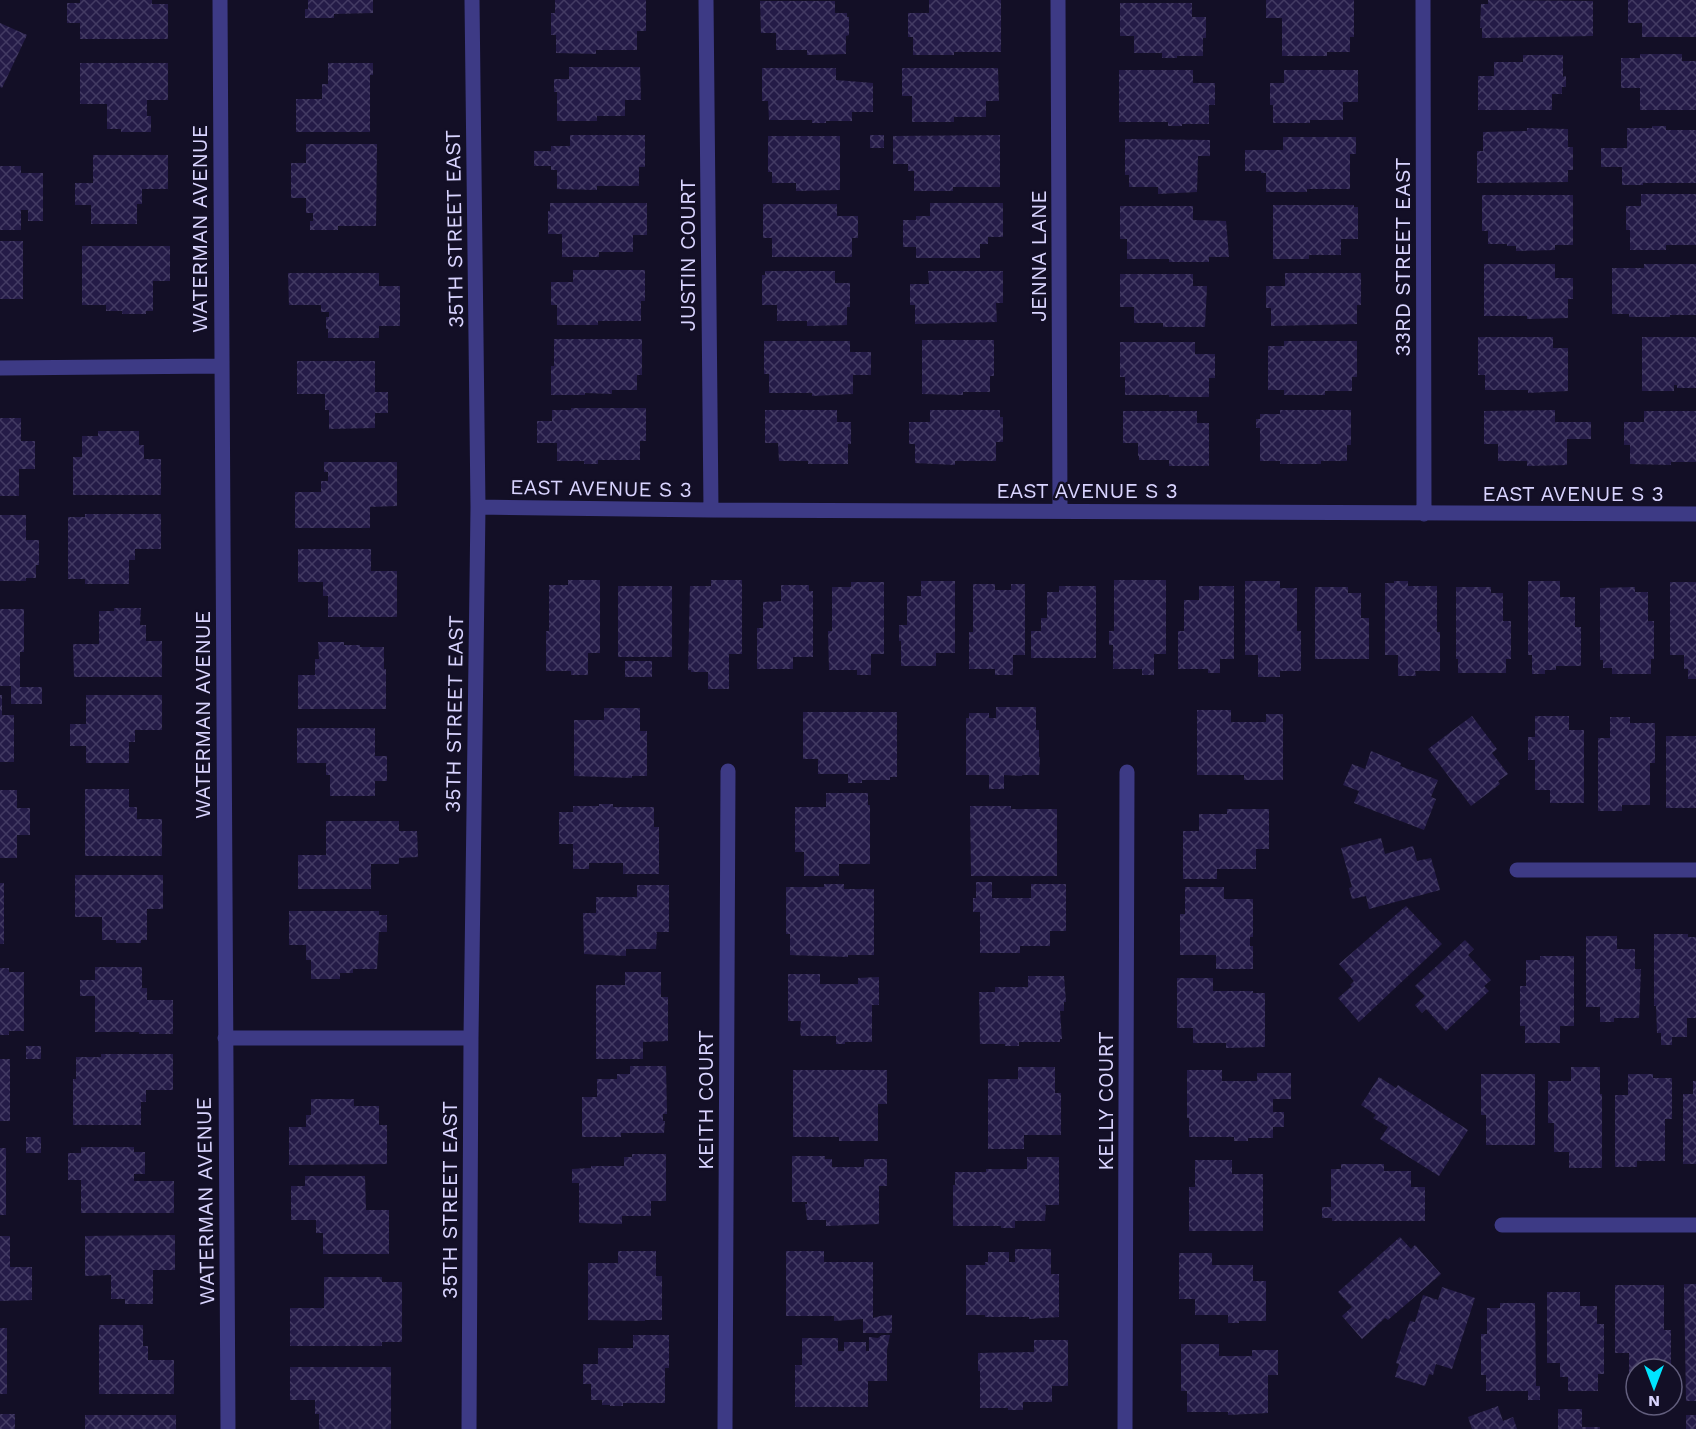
<svg xmlns="http://www.w3.org/2000/svg" width="1696" height="1429" viewBox="0 0 1696 1429" font-family="'Work Sans',sans-serif">
	<style>
		.building { fill: url(#building-cross-hatch) }
		.lines { fill: none; stroke-linecap: round; stroke-linejoin: round }
		.minor { stroke: #3d3a85; stroke-width: 15 }
		.labels { text-anchor: middle; dominant-baseline: central; stroke-width: 5; stroke-linejoin: round; paint-order: stroke }
		.street-label { font-size: 21px; fill: #d9d4ff; stroke: #130f26 }
	</style>
	<defs>
		<pattern id="building-cross-hatch" width="8" height="8" patternUnits="userSpaceOnUse" patternTransform="scale(1.5)"><rect width="8" height="8" fill="#241b47"/><path d="M0 0l8 8M0 8l8-8" fill="none" stroke="#433b63"/></pattern>
	</defs>
	<rect width="100%" height="100%" fill="#130f26"/>
	<path class="building" d="M80,0H152V4H168V39H80V23H67V3H80Z
		M308,0H373V13L334,14V18H305V9H308Z
		M555,0H646V31H637V50H596V54L556,53V35H551V13H555Z
		M929,0H1001V52H954V55H913V37H908V13H929Z
		M1266,0H1354V37H1350V52H1327V56H1282V18H1266Z
		M1488,0L1593,1V36L1482,38V28H1480L1481,4H1488Z
		M1628,0H1696V37H1642V23H1628Z
		M760,1H835V13H847V17H849V35L846,36V54L807,55V50H776V33H761Z
		M1120,3H1192V17H1206V38H1203V56H1177V58H1162V53H1134V36H1120Z
		M0,23L27,35L2,88L0,87Z
		M1640,54H1682V61H1696V110H1640V88H1621V58H1640Z
		M1523,55H1563V77L1566,76V87H1562V94H1552V110H1478V76H1494V62H1523Z
		M80,63H168V100H147V116H151V132H121V129H107V104H80Z
		M328,63H373V75H370V132H296V99H322V84H328Z
		M569,67H640L641,100H625V116H597V121H557V92H554V79H569Z
		M762,68H836V80L873,83V112H852V121H826V123H812V120H769L768,101H762Z
		M902,68H998L999,101H986V117H954V122H912V96H902Z
		M1119,70H1193V83H1215V105H1209V124H1182V126H1168V122H1119Z
		M1284,70H1358V102H1343V120H1310V123H1273V105H1270V83H1284Z
		M1652,126H1666V130H1696V183H1643V185H1622V167H1601V148H1627V128H1652Z
		M1527,128L1568,129V147H1573V170H1568V182L1477,183V151H1483V132L1527,131Z
		M570,135H645V167H639V186H597V190L557,189V170H551V166H534V151H551V146H570Z
		M870,135H884V148H870Z
		M1000,135V187H953V191H914V171H908V164H893V136Z
		M768,136H840V190L796,191V183H772V172H768Z
		M1283,137H1356V154H1350V189H1307V192H1266V173H1261V171H1245V150H1283Z
		M1125,139L1210,140V156H1198L1197,192L1158,194V187H1129V175H1125Z
		M306,144H377L376,226H338V230H310V221H313V213H306V198H291V163H306Z
		M93,155H168V189H142V204H137V224H91V205H75V183H93Z
		M0,166H21V173H43V221H28V210H21V230H0Z
		M1641,194H1696V245H1666V250H1630V230H1626V206H1641Z
		M1482,195H1573V245H1555V250L1516,251V246H1507V244H1488V231H1482Z
		M550,203H647V235H633V252H599V257H562V234H548V211H550Z
		M930,203H1003V237H988V244H980V258H916V247H903V220H916V216H930Z
		M763,204H837V216H858V238H852V257H772V238H763Z
		M1273,205H1354V207H1358V239H1341V255H1309V259H1273Z
		M1120,206H1193V220L1226,221L1229,257H1209V262H1169V259H1127V239H1120Z
		M0,241H23V299H0Z
		M82,246H170V281H153V311H146V314H122V311H106V305H82Z
		M1484,264H1555V278H1573V299H1568V318L1527,319V316H1484Z
		M1644,264H1696V315H1670V317H1629V314H1612V268H1644Z
		M573,270H645V301H641V321H598V325H557V305H551V282H573Z
		M765,271H835V283H850V307H847V325L807,326V321H777V305H762V275H765Z
		M928,271H1003V303H996L997,322L915,324V305H910V284H929Z
		M288,273H379V286H400V326H379V338H328V329H326V317H329V312H321V305H289Z
		M1285,273H1361V305H1357V324L1271,326V308H1266V286H1285Z
		M1120,274H1193V286H1207L1205,327H1163V323H1134V307H1120Z
		M1478,337H1553V348H1568V391L1528,393V390H1485V375H1478Z
		M1642,337H1696V388H1677V385H1674V391H1642Z
		M554,339H642V375H637V390H612V394L585,393V395H551V366H554Z
		M922,340H994V376H990V392H963V395L922,394Z
		M764,341H850V352H871V375H853V394L812,396V393H769V374H764Z
		M1284,341H1357V377H1352V391H1325V395H1284V390H1268V346H1284Z
		M1120,342H1195V354H1215V378H1209V397H1169V395H1125V377H1120Z
		M297,361H375V392H388V413H375V428L329,429V410H325V394H297Z
		M571,408H646V441H640V460H598V464H584V461H557V443H537V421H552V410H571Z
		M765,410H837V422H851V444H848V464H808V461H779L778,443H765Z
		M930,410H1000V417H1003V442H996V461H955V465L915,463V444H909V422H930Z
		M1280,410H1351V445H1347V461H1321V464H1280V461H1260V428H1256V419H1260V414H1280Z
		M1555,410V422H1591V439H1567V465L1527,466V461H1498V444H1484V411Z
		M1123,411H1197V423H1209V466H1169V460H1139V456H1138V443H1123Z
		M1644,411H1696V462H1671V465L1630,464V445H1624V422H1644Z
		M0,418H21V441H35V469H19V496H0Z
		M98,431H139V445H144V459H161V495H73V457H82V436H98Z
		M324,462H397V506L370,507V528H295V492H321V481H328V472H324Z
		M85,514H161V549H135V560H129V584H85V579H68V517H85Z
		M0,515H26V540H39V565H36V578H26V581H0Z
		M298,549H371V571H397V617H328V596H323V582H298Z
		M568,580H600V653H588V675H571V671H546V631H549V585H568Z
		M711,580H742V654H729V689H708V672H691V670H688L690,586H711Z
		M1114,580H1166V654H1154V675H1142V669H1113V645H1109V631H1114Z
		M921,581H955V653H936V666H901V641H899V625H907V596H921Z
		M1245,581H1280V588H1297V631H1301V671H1280V677H1258V655H1245Z
		M1394,581H1408V586H1437V632H1440V671H1415L1416,676H1398V655H1385V583H1394Z
		M1528,581H1560V597H1575V627H1581V666H1556V670H1545V674H1532V655H1528Z
		M851,582H884V654H871V675H857V670H829L828,631H832V587H851Z
		M1670,582H1696V679H1688V669H1684V655H1670Z
		M973,584H995V590H1011V584H1025V655H1013V675H995V669H969V632H973Z
		M781,585H809V591H813V657H793V669H757V628H763V602L781,601Z
		M618,586H672V657H618Z
		M1059,586H1096V658H1031V631H1041V618H1047V592H1059Z
		M1199,586H1234V659H1220V673H1208V669H1178V631H1184V600H1199Z
		M1315,587H1348V593H1361V618H1369V659H1315Z
		M1456,587H1491V593H1503V621H1511V659H1506V673H1458V659H1456Z
		M1635,587V592H1648V621H1654V659H1651V674H1612V668H1603V660H1600V588Z
		M114,608H141L140,625H146V641H162V677H74L73,644H99V611H114Z
		M0,609H24V652H20V687H42V704H11V686H0Z
		M318,642H344V645H360V647H384V669H386V709H298V675H315V659H319Z
		M625,661H652V677H625Z
		M0,695H2V715H14V762H0Z
		M86,695H162V730H135V742H129V763H86V746H70V724H86Z
		M996,707H1036V730H1039V757H1040L1039,775H1022V776L1004,775V789H989V775H966V718H969V713H989V718H996Z
		M604,708H640V731H647V776H632V778L574,776V720H604Z
		M1197,710H1231V722H1266V714H1283V780H1244V775H1197Z
		M803,712H897V777H890V780H862V783H848V774H818V759H803Z
		M1472,716L1497,749L1492,753L1508,774L1498,781L1500,784L1471,806L1428,749Z
		M1535,716H1569V730H1584V803H1550V790H1535V760H1528V737H1535Z
		M1610,717H1630V723H1655V763H1650V805H1622V811H1598V738H1610Z
		M297,728H375V756H387V781H375V796H330V775H326V763H297Z
		M1666,736H1696V808H1666Z
		M1371,751L1401,763L1400,766L1438,780L1431,797L1436,799L1424,830L1354,803L1359,791L1343,785L1352,764L1365,769Z
		M85,789H129V807H137V819H162V856H85Z
		M0,790H17V808H30V835H17V858H0Z
		M826,793H868V805H870V864H839V876H804V852H795V807H826Z
		M599,804H613V807H654V827H659V874H623V863H589V869H573V844H559V812H573V806H599Z
		M970,806H1011V809H1057V876H971Z
		M1227,809H1269V849H1256V869H1217V879H1183V831H1199V814H1227Z
		M326,821H399V831H417L418,857L399,858V864H371V889H298V855H326Z
		M1381,838L1385,854L1413,846L1417,861L1431,858L1440,890L1369,909L1366,896L1352,899L1349,888L1352,887L1341,848Z
		M75,875H163V909H147V940H141V943H116V940H102V917H75Z
		M976,882H992V898H1031V884H1066V931H1050V946H1020V953H980V912H973V898H976Z
		M0,883H4V944H0Z
		M824,884H844V889H874V955H848V957L790,955V934H786V887H824Z
		M637,885H669V932H656L657,933L656,949H626V956L584,954L583,913H596V897H637Z
		M1185,887H1224V899H1253V937H1250V946H1253V969H1216V955H1180V914H1185Z
		M1406,906L1442,944L1359,1022L1338,998L1352,986L1350,985L1354,981L1339,964Z
		M289,911H379V915H387V932H379L377,969H353V973H340V979H311V960H306V945H289Z
		M1654,934H1688V937H1696V1018H1687V1037H1672V1045H1661V1033H1657L1656,1006H1654Z
		M1586,936H1617V949H1635V969H1641L1639,1018H1614V1022H1600V1007H1586Z
		M1465,940L1474,949L1468,955L1491,980L1484,986L1489,991L1446,1031L1426,1009L1422,1013L1415,1005L1425,996L1415,986Z
		M1540,956H1574V1026H1560V1043H1525V1026H1520V986H1526V960H1540Z
		M95,967H142V988H147V1000H173V1034H139V1032H95V996H80V980H95Z
		M0,968H9V972H24V1031H9V1035H0Z
		M625,972H661V997H668V1041L643,1042V1059H596V985H625Z
		M788,974H820V984H858V978L879,977V1005H872V1042H845V1044H836V1036H801L800,1033L801,1021H788Z
		M1028,976H1064L1066,1002H1064V1011H1060L1062,1039H1060V1042H1019V1046H1005V1044H980L979,992H995V987H1028Z
		M1177,978H1213V991H1253V993H1265V1047L1226,1048V1043H1193V1028H1177Z
		M26,1046H41V1059H26Z
		M101,1054H173V1090H146V1102H141V1125H73V1079H76V1057H101Z
		M0,1059H10V1121H0Z
		M630,1066H666L667,1114H663V1121H665L664,1133H621V1137H582V1097H597V1079H617V1074H630Z
		M1018,1067H1055V1093H1061V1135H1024V1149H988V1079H1018Z
		M1571,1067H1600V1094H1602V1168H1569V1152H1554V1123H1548V1081H1571Z
		M793,1070H887V1104H878V1141H839V1137H793Z
		M1187,1070H1222V1081H1257V1073H1291V1099H1273V1112H1284V1127H1273V1138H1248V1141H1234V1137H1189V1118H1187Z
		M1481,1074H1535V1145H1486V1115H1481Z
		M1628,1074H1653V1078H1672V1119H1665V1161H1637V1167H1615V1095H1628Z
		M1379,1077L1396,1088L1398,1085L1468,1130L1439,1176L1380,1139L1388,1127L1373,1118L1376,1115L1361,1105Z
		M1693,1081H1696V1164H1683V1094H1693Z
		M311,1099H354V1106H379V1125H387V1164L289,1165V1127H306V1115H311Z
		M26,1137H41V1153H26Z
		M81,1147H134V1152H145V1174H134V1181H174V1213H81V1180H68V1153H81Z
		M0,1148H6V1215H0Z
		M632,1154H666V1201H651V1216H622V1224L579,1223V1183H572V1169L591,1168V1166H624V1157H632Z
		M792,1156H825V1159H832V1167H864V1159H887V1186H879V1224L826,1226V1220H807L805,1204H807V1202H792Z
		M1027,1157H1059V1205H1045L1046,1207L1045,1221H1015V1228H1001V1226H953V1185H955V1172H986V1169H1027Z
		M1195,1160H1232V1174H1263V1231H1189V1187H1195Z
		M1341,1164H1384V1171H1411V1187H1425V1221H1332V1218H1322V1207H1331V1169H1341Z
		M305,1176H365L366,1210H389V1254H323V1233H316V1220H291V1186H305Z
		M175,1235V1270H153V1304H125V1299H111V1275L85,1276V1236Z
		M0,1236H10V1267H32V1300L0,1301Z
		M1400,1237L1411,1249L1415,1245L1441,1274L1388,1320L1385,1318L1362,1339L1342,1316L1352,1307L1338,1292Z
		M1015,1249H1051V1274H1059V1317L1029,1319V1317H985V1315H966V1265H985V1262H988V1252H1009V1262H1015Z
		M618,1251H656V1276H662V1320H645V1321L588,1320V1263H618Z
		M786,1251H824V1262H873V1318L880,1316L892,1315V1333H863V1319L834,1321V1316H786Z
		M1179,1253H1212V1265H1253V1281H1266V1321H1239V1323H1228V1315H1195V1299H1179Z
		M324,1277H382V1282H402V1342H382V1346H290V1308H324Z
		M1684,1284H1696V1401H1686Z
		M1615,1285H1664V1330H1671V1369H1636V1390H1632V1375H1629V1353H1615Z
		M1442,1287L1475,1298L1452,1369L1436,1364L1433,1375L1429,1374L1425,1386L1395,1377L1399,1364L1396,1363L1410,1321L1415,1322L1423,1295L1438,1300Z
		M1547,1292H1580V1306H1597V1324H1604V1374H1598V1391H1568V1377H1560V1363H1547Z
		M1500,1303H1535L1536,1386H1540V1400H1528V1391H1486V1375H1481V1334H1487V1308H1500Z
		M99,1325H143V1346H148V1360H174V1394H99Z
		M0,1328H7V1394H0Z
		M633,1335H669V1368H665V1403H623V1406H610V1405H602V1400H591V1384H583V1364H598V1348H633Z
		M882,1335H890L887,1350V1381H868V1407H795V1365H802V1338H838V1351H844V1342H866V1351H869V1337L878,1338Z
		M1034,1340H1068V1386H1052V1402H1023V1410H1008V1408H980V1371H978V1353L1034,1352Z
		M1181,1344H1219V1356H1252V1350H1278V1375H1268V1413L1228,1415V1412H1187V1391H1181Z
		M290,1367H391V1429H319V1414H315V1400H290Z
		M1498,1406L1503,1421L1513,1417L1517,1429H1472L1468,1417Z
		M1558,1409H1582V1427H1600V1429H1558Z
		M0,1414H15V1429H0Z
		M85,1415H176V1429H85Z
		M1686,1415H1696V1429H1686Z"/>
	<g class="lines">
		<path class="minor" d="M220,0L228,1429
			M706,0L711,510
			M1058,0L1060,511
			M1423,0L1424,514
			M0,368L221,366
			M478,507L711,510L1696,514
			M1517,870H1696
			M225,1038H471
			M1502,1225H1696
			M469,1429L471,1038L478,507L472,0
			M725,1429L728,771
			M1125,1429L1127,772"/>
	</g>
	<g class="labels">
		<g class="street-label">
			<text transform="translate(199 229) rotate(-90)">WATERMAN AVENUE</text>
			<text transform="translate(454 229) rotate(-91)">35TH STREET EAST</text>
			<text transform="translate(687 255) rotate(-90)">JUSTIN COURT</text>
			<text transform="translate(1038 256) rotate(-90)">JENNA LANE</text>
			<text transform="translate(1402 257) rotate(-90)">33RD STREET EAST</text>
			<text transform="translate(601 488) rotate(1)">EAST AVENUE S 3</text>
			<text x="1087" y="490">EAST AVENUE S 3</text>
			<text x="1573" y="493">EAST AVENUE S 3</text>
			<text transform="translate(454 714) rotate(-89)">35TH STREET EAST</text>
			<text transform="translate(202 715) rotate(-90)">WATERMAN AVENUE</text>
			<text transform="translate(705 1100) rotate(-90)">KEITH COURT</text>
			<text transform="translate(1105 1101) rotate(-90)">KELLY COURT</text>
			<text transform="translate(449 1200) rotate(-90)">35TH STREET EAST</text>
			<text transform="translate(205 1201) rotate(-91)">WATERMAN AVENUE</text>
		</g>
	</g>
	<g transform="translate(1654 1387) rotate(180)"><circle r="28" fill="#130f26" stroke="#625e7d" stroke-width="1.5"/>
	<path d="M0-4.5L10 22L0 15L-10 22Z" fill="#00e5ff"/>
	<text y="-9" font-size="16" font-weight="bold" text-anchor="middle" fill="#d9d4ff">N</text>
	</g>
</svg>
